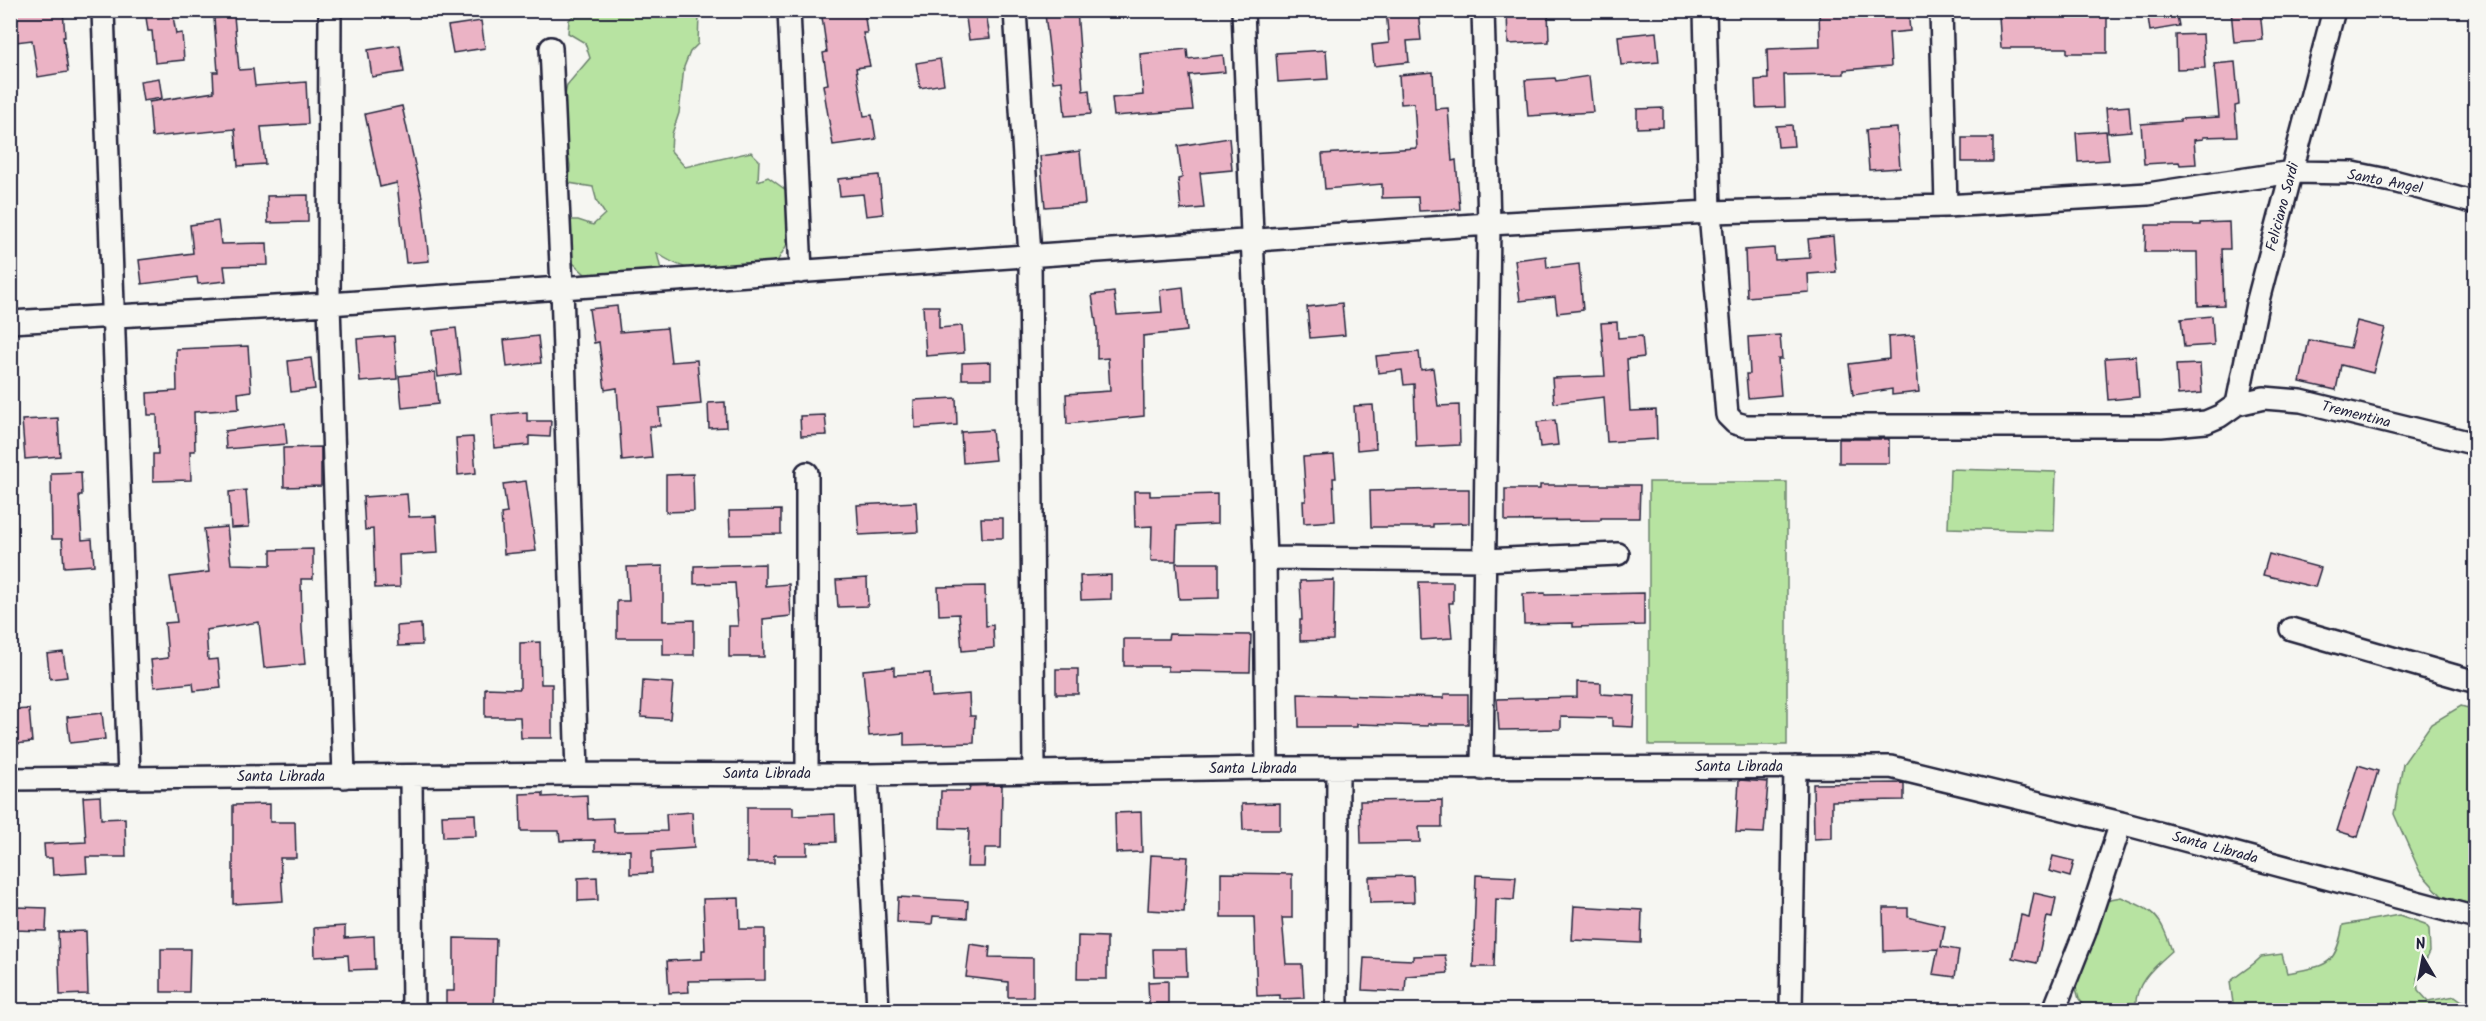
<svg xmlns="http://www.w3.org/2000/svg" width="2486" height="1021" viewBox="0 0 2486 1021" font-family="Kalam,sans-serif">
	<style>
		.green { fill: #b7e3a1; stroke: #6c826e; stroke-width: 1.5 }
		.building { fill: #ebb3c5; stroke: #22223b; stroke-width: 1.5 }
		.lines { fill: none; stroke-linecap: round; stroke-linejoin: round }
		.minor-casing { stroke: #22223b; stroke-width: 26 }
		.minor { stroke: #f6f6f2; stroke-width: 21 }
		.labels { text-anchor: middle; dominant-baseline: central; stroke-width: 4.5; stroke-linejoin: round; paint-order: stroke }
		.street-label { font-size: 15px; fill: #22223b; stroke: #f6f6f2 }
	</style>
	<rect width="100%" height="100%" fill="#f6f6f2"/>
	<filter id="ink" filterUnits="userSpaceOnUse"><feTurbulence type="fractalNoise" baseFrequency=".0167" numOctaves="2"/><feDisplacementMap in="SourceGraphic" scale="12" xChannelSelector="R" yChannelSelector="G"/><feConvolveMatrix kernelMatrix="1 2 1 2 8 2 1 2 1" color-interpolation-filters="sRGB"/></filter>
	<g filter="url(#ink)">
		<path class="green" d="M579,10H692L699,15L698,44L690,52L684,67L679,113L672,134L671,151L685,167L751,152L759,160L758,181L768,177L801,201L793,234L778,260C735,275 697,281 657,253L661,270L627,271L610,278L585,274L573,263L561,240L563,220H578L593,225L605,214L597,202L593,187L569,183L570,166L562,109L567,85L590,58L585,43L568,33L569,20Z
			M1950,469L2056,472L2054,531L1948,528Z
			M1649,482H1787V745H1649Z
			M2461,706L2475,710L2476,903L2473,905L2442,896L2420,872L2394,814L2403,764L2431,724Z
			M2121,897C2156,912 2160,915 2172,951C2154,967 2133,984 2136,1010H2088L2079,999L2070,968L2100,901Z
			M2399,915L2425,924L2429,929L2430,952L2417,978L2418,990L2428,1001L2455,996L2470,1007V1010H2234L2230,982C2240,972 2252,967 2261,957L2282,954L2287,973C2327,965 2335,968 2343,925Z"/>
		<path class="building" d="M63,10L65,37H63L68,72L38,77L32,40L16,42L13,11Z
			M145,10H172L176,34L182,33L184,60L155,63L152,31H148Z
			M821,10H864L867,33H863L870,66L856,68L864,116L872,115L876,139L833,145L823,85L828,84L823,53L827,52Z
			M965,10H980L981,14L986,13L990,38L969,40Z
			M1077,10L1083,91L1089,90L1091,114L1065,116L1062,81L1053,82L1045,14Z
			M1386,10H1418L1421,40L1407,41L1409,62L1374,66L1372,45L1389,43Z
			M1507,10H1548L1549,42L1508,44Z
			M1819,10H1908L1910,31L1889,33L1891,66L1844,70V74L1784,75L1785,107L1756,108L1755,80L1768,79L1767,49L1820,47Z
			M2147,10H2176L2179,26L2150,31Z
			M2231,10H2260L2263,40L2234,42Z
			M2058,11V13H2107V53H2067V48H2001L1999,16Z
			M234,16L239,70L253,69L255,86L306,82L308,124L261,127L265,164L238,166L235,129L152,137L149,102L214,92L213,72H218L214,18Z
			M481,21L485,48L453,53L448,26Z
			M1656,32L1659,62L1621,65L1618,36Z
			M2203,34L2205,68L2177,69L2176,35Z
			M400,45L404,72L372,77L368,50Z
			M1187,49L1188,59L1223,55L1225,72L1189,75L1193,110L1114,116L1112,98L1143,95L1140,54Z
			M1326,50L1328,79L1278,82L1276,53Z
			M940,59L944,84L920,88L916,63Z
			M2235,62L2239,105L2235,106L2237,136L2203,137V139L2194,140L2196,164L2180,165L2179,162L2144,164L2141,124L2180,121V119L2219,117L2214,64Z
			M1433,72L1435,109L1448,108L1452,161L1456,160L1460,209L1419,211L1418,197L1382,198V184L1325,189L1322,154L1417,148L1414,103L1401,104L1399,75Z
			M1589,76L1593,112L1528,116L1525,80L1555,78L1556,81Z
			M159,78L162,98L143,101L140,81Z
			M402,106L422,197L429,261L406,263L397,183L380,187L365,114Z
			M2129,106L2131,131L2108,133L2106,108Z
			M1663,108V127L1637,128V109Z
			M1792,125L1794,146L1778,147L1776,126Z
			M1897,128L1900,168L1869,170L1866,130Z
			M2106,131L2109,160L2078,162L2076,133Z
			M1229,138L1232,170L1200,173L1204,208L1181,210L1178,179L1182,178L1178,146Z
			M1962,138H1993V162H1962Z
			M1080,151L1085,204L1045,207L1040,156Z
			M879,175L883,214L866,216L863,194L840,196L838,179Z
			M308,195V222L268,223L267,196Z
			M218,221L221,244L267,243L268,265L224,266L226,281L198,284L197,277L142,284L139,260L193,253L190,225Z
			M2229,222L2230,249H2222L2224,305L2198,306L2197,252H2145L2146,225H2200V223Z
			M1833,236L1836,272L1808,274L1809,292L1747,297L1745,250L1774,248L1775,260L1810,258L1808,239Z
			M1546,256L1547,268L1579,264L1583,310L1557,313L1555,297L1520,301L1515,260Z
			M1183,287L1187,331L1143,336L1144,416L1067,424L1066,394L1110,391L1108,358L1097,359V329L1092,295L1114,292L1117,315L1162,312L1160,290Z
			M1342,303L1345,335L1310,338L1307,307Z
			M617,306L620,332L667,328L671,362L697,360L701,404L659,408L660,426H649L652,458L622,461L617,388L605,390L599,342L594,343L589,309Z
			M923,306H939V328L962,326L964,353L926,356Z
			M2212,316L2214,345L2184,347L2181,319Z
			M2357,321L2385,328L2373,373L2341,365L2336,390L2300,382L2309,340L2350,348Z
			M1617,322L1618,338L1642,336L1644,357L1627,359L1630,411L1656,410L1657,439L1607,442L1604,397L1554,403L1552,378L1605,376L1601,323Z
			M456,328L461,374L438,377L433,331Z
			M1780,335L1782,359H1778L1781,395L1748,398L1746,374H1750L1748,337Z
			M1914,335L1919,392L1892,395V389L1853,395L1849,364L1889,359L1888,337Z
			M394,336L397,379L360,382L357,339Z
			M538,336L541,363L507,367L504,340Z
			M248,346L251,391L238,393L239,409L194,412L195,451H190L191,480L153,481V454H158L157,415H148L147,393L177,391L176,349Z
			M1419,352L1421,370L1433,368L1438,406L1459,405L1460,445L1416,447L1414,384L1404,385L1402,370L1378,373L1376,356Z
			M2136,356L2139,397L2108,400L2105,358Z
			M311,358L315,389L291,392L288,361Z
			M991,362V379H962V363Z
			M2200,364L2202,393L2178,395L2176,365Z
			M435,372L438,404L402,408L399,376Z
			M956,398L957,425L915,428L914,400Z
			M725,402L726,427L709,428L708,403Z
			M1373,405L1376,448L1357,450L1354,406Z
			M527,412V421H551L550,437L529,436V445L494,448L492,415Z
			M825,415L827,435L801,436L800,416Z
			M58,418L60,456L25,459L22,420Z
			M1555,420L1558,445L1540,447L1537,422Z
			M285,423L287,444L226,449L225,431Z
			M992,430L995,460L963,463L961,432Z
			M473,437L476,473L458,475L456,438Z
			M1839,439H1889V463H1839Z
			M321,447V486L284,487L283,448Z
			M1334,455L1336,478H1333L1335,521L1304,523L1303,501H1306L1303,457Z
			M81,472L82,495H79L82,540L92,539L94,565L64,567L62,539H52L51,473Z
			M693,474L694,511L666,512V475Z
			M526,481L536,551L504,554L501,514L507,513L503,484Z
			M1540,485H1640L1639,518H1601V520L1505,521V489H1540Z
			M1445,489H1469V523L1433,524V527H1371L1370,491Z
			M246,490L249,527L231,528L229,492Z
			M1134,491H1150V496L1217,494V524L1177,526L1176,561H1151L1152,526L1135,527Z
			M407,494L409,517L436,516L438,553L399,555L400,587L375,588L373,529L365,530L363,497Z
			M916,502L918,532L859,535L857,505Z
			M781,510V534L730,535L729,511Z
			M981,518H1003V538H982Z
			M227,527L231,564L271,565V550L313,549V579H301L302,630L305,664L264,668L259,622L206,630L208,660L218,659L221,688L194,691L193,683L154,687L151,660L168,658L165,623L177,622L170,577L209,572L204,529Z
			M2269,554L2321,568L2315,587L2263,575Z
			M1176,563H1219V598L1179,599Z
			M765,564V586L789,584L791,616L763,619L764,657H729V626H738L735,583L694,584V566Z
			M663,566V621L694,620V655H663V638H617V601H629L627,567Z
			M1111,575V599L1081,600L1080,576Z
			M867,578L868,606L838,607L836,580Z
			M1334,580L1333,640L1300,641V620H1302L1300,581Z
			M1419,582H1453V603H1449L1452,638L1421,640Z
			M985,586L986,626L993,625L994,648L962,651L959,614L939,615L938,587Z
			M1545,593V595L1644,593V625L1573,627V623L1524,624L1523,594Z
			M421,624L422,645L398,646L397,626Z
			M1169,634L1251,635L1250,672L1168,671V666H1124V639H1168Z
			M540,642L541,684H552V738H521L520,717H485V688L520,689V643Z
			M63,652L67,677L50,679L47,654Z
			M894,667V675L930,673L931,697L969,694L970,716H975L974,743L904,745V733L869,736L863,670Z
			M1056,669H1078V694H1056Z
			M643,681L673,683L670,719L641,717Z
			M1577,682L1601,683V694L1635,696L1633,727L1612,726V718L1561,717V729L1499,730L1497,699L1577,697Z
			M1298,694L1444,698V694H1468V724H1428V726L1357,724V727H1299Z
			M29,709L32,742L16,744L13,710Z
			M102,713L105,739L70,743L67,717Z
			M2358,765L2378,771L2358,837L2337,831Z
			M1739,780L1768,782L1764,833L1736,832Z
			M1904,783V800L1832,801V838L1814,839L1813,784Z
			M1002,785L1001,848H985L984,867H967L969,829L940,828L941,791H969L970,786Z
			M543,793V797L587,795L588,819L613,818L614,832L667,831L666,814L692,812L694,848L652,851V873L630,874V850L595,851V840L560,841L559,831H521L520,794Z
			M100,796L101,819L125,818L126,857H86L87,873L53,875L52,858H45L44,844L86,842L83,797Z
			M1442,800V827H1419L1420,842L1361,843L1360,801Z
			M1280,803V830H1243L1242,804Z
			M270,804V822H295L296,858H280L283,901L233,904V805Z
			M747,807H793V816L835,814L836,842L807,843V855H774V863H747Z
			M1141,812L1142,852L1116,853L1115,813Z
			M475,814L476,836L443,837L442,815Z
			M1151,855L1188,857L1184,912L1148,910Z
			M2053,856L2074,861L2070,877L2049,871Z
			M1221,873L1292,874V918H1282L1286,964H1302L1304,998L1280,999V995L1257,996L1254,917H1221Z
			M1476,875L1516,877L1514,900L1496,899L1494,967H1473Z
			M1413,876L1414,902L1370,903L1369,877Z
			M597,877L598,900L578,901V878Z
			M2034,893L2056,898L2052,918L2047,917L2037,963L2012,958L2021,915L2029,917Z
			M898,897L968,901L967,918L933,916L932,924L897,922Z
			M739,898L740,929H765V980L688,981L689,992L669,993L667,961L702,959V950H705L703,899Z
			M1574,906L1642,910L1641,943L1572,940Z
			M15,907L47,908L46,931L14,930Z
			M1883,908H1908V917L1945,926L1941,947L1959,950L1955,977L1933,974L1938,949L1884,951Z
			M345,926V938L374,936L375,969L349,970L348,955L315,957L314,928Z
			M86,931L88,994L60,995L58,932Z
			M1078,936L1107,937V979H1077Z
			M454,938L496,939L494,1011H446V991H454Z
			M970,944L990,947L989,957L1033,958V997H1008V982L966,977Z
			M161,949H190L189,992H161Z
			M1153,949H1186L1187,976H1154Z
			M1445,955L1448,973L1406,976L1405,992L1362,990L1364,958L1413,960V956Z
			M1168,981V1004H1149L1148,982Z"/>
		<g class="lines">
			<defs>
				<path id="minor" d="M103,10L129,778
					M330,10L329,304L344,777
					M789,10L801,272
					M1015,10L1030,256L1034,772
					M1243,10L1265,558L1267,768
					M1705,10L1710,212L1727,415L1735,423L1746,426H2161L2206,422L2220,416L2237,404L2264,398L2301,401L2476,444
					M1941,10L1946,206
					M551,48L562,287L577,774
					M10,322L329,304L1489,224L1710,212L1946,206L2148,194L2292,172L2353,173L2397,182L2476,203
					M2237,404L2257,304L2334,10
					M1265,558L1485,560L1618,554
					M2291,629L2476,682
					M1482,769L1489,224L1483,10
					M807,774V473
					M867,775L878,1010
					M411,777L413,1010
					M10,779L577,774L867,775L1267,768L1891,767L2121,823L2476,918
					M1337,1010L1338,769
					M1791,1010L1795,767
					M2054,1010L2085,932L2121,823"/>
			</defs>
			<use href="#minor" class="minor-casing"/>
			<use href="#minor" class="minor"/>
		</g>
	</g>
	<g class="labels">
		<g class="street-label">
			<text transform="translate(2385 182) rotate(11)">Santo Angel</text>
			<text transform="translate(2283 207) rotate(-75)">Feliciano Sardi</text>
			<text transform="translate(2356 415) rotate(14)">Trementina</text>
			<text x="1739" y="767">Santa Librada</text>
			<text x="1253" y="769">Santa Librada</text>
			<text x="767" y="774">Santa Librada</text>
			<text x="281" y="777">Santa Librada</text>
			<text transform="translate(2215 848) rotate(15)">Santa Librada</text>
		</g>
	</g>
	<rect width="2486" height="1021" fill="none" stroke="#f6f6f2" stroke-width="36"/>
	<rect x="18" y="18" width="2450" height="985" fill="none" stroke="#22223b" stroke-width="2" filter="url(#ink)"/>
	<g transform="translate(2423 958) rotate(350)" stroke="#f6f6f2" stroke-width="4.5" paint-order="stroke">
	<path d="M0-4.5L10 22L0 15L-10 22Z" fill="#22223b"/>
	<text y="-9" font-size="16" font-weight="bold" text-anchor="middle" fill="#22223b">N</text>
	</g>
</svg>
